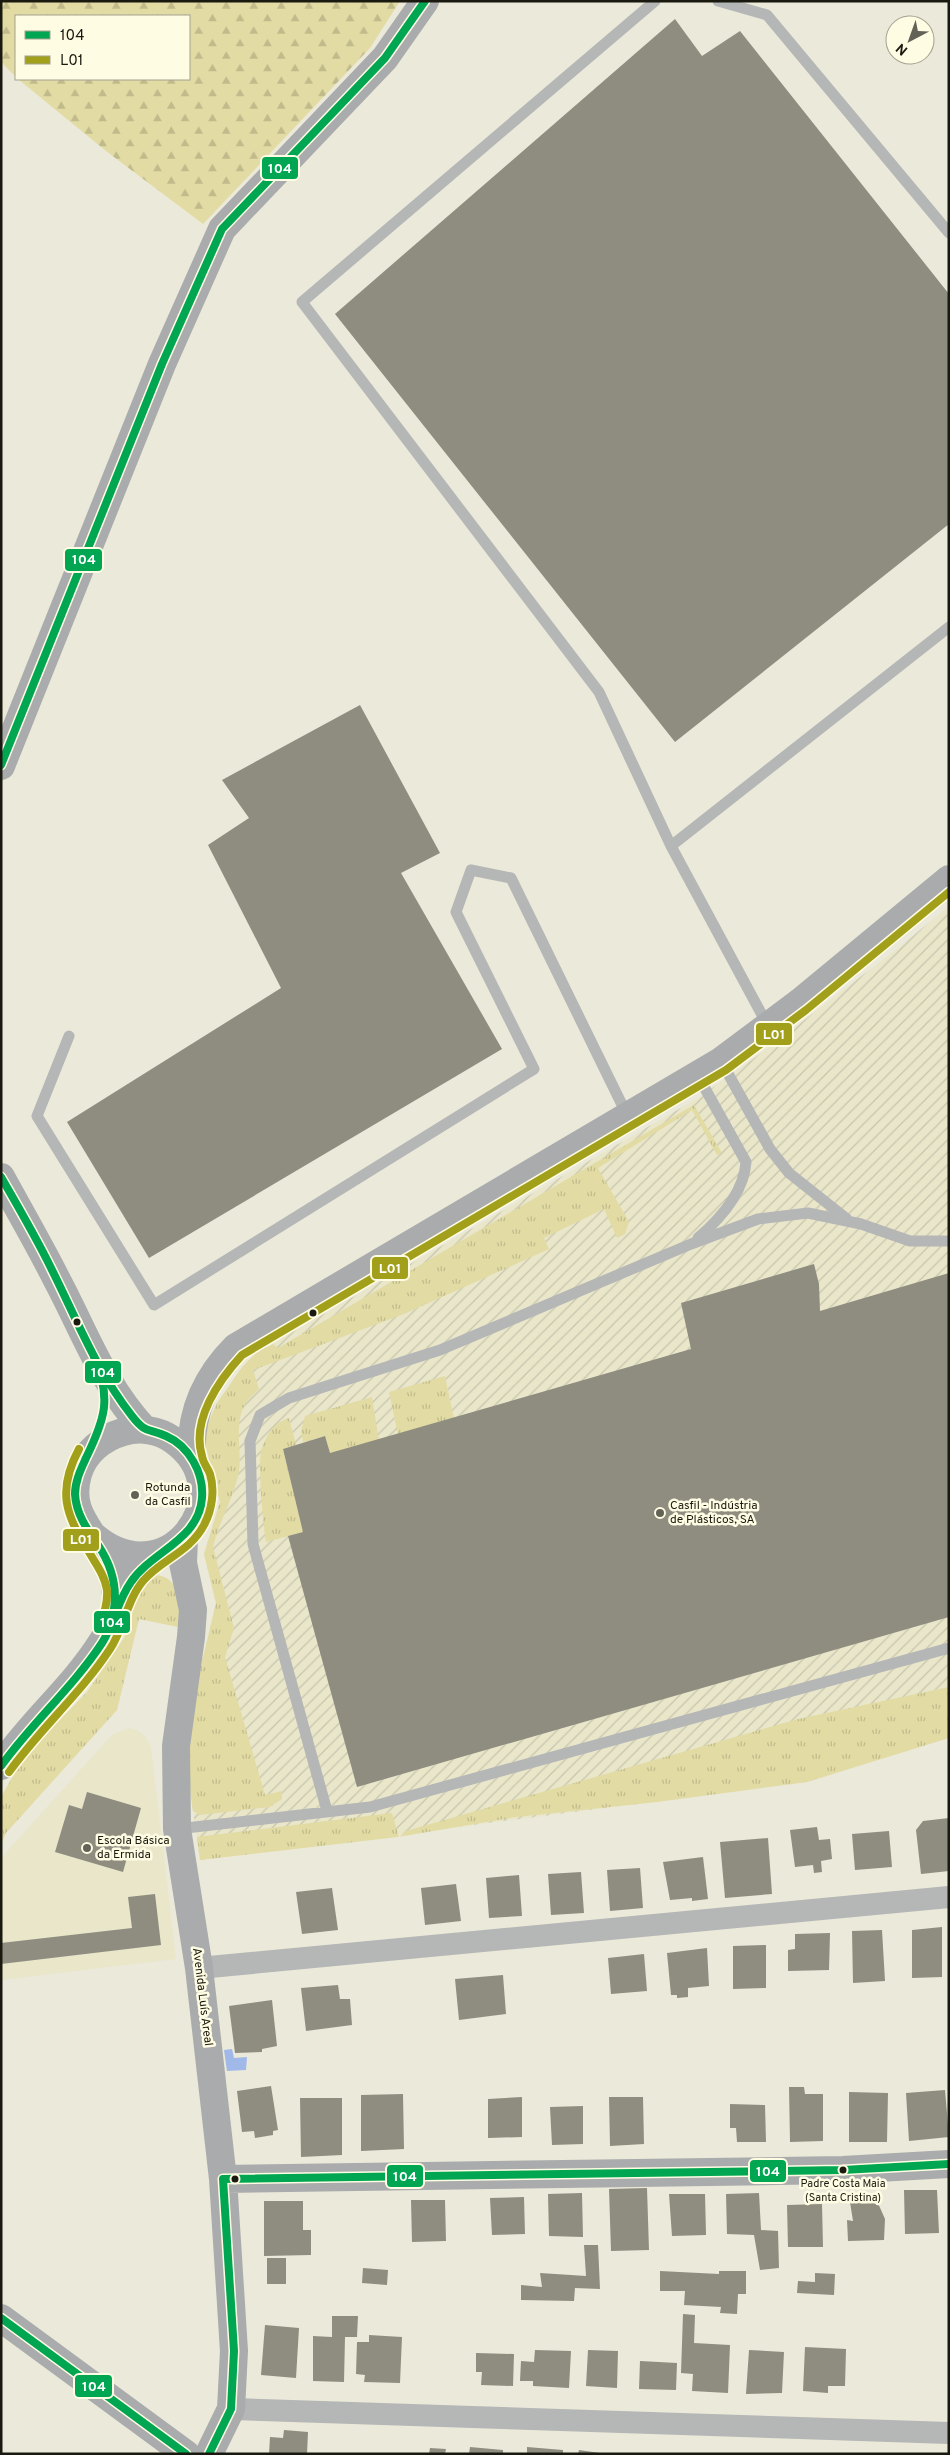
<svg xmlns="http://www.w3.org/2000/svg" width="950" height="2455" viewBox="0 0 950 2455" font-family="Overpass,sans-serif">
	<style>
		.built { fill: #e9e6ca }
		.industrial { fill: url(#industrial-furrows) }
		.grass { fill: url(#grass-tufts) }
		.forest { fill: url(#forest-firs) }
		.water { fill: #a0b9e9 }
		.building { fill: #8e8d80 }
		.lines { fill: none; stroke-linecap: round; stroke-linejoin: round }
		.lane { stroke: #b5b6b6; stroke-width: 11 }
		.street { stroke: #b5b6b6; stroke-width: 22 }
		.secondary { stroke: #aaabac; stroke-width: 28 }
		.bus-1-casing { stroke: #fffce4; stroke-width: 11 }
		.bus-2-casing { stroke: #fffce4; stroke-width: 11 }
		.bus-1 { stroke: #00a651; stroke-width: 8 }
		.bus-2 { stroke: #a2a01a; stroke-width: 8 }
		.bus-dot { fill: #1a190f; stroke: #fffce4; stroke-width: 2 }
		.poi-dot { fill: #636256; stroke: #fffce4; stroke-width: 2 }
		.labels { text-anchor: middle; dominant-baseline: central; stroke-width: 5; stroke-linejoin: round; paint-order: stroke }
		.bus-label { font-size: 11px; fill: #1a190f; stroke: #fffce4 }
		.poi-label { font-size: 12px; fill: #1a190f; stroke: #fffce4; text-anchor: start }
		.street-label { font-size: 12px; fill: #1a190f; stroke: #fffce4 }
		.line-badge { stroke: #fffce4; stroke-width: 2 }
		.badge-label { font-size: 14px; text-anchor: middle; font-weight: bold; fill: #fff }
	</style>
	<defs>
		<pattern id="industrial-furrows" width="10" height="10" patternUnits="userSpaceOnUse" patternTransform="scale(1.25)"><rect width="10" height="10" fill="#e9e6ca"/><path d="M-1 1l2-2M0 10L10 0M9 11l2-2" fill="none" stroke="#c7c5ac"/></pattern>
		<pattern id="grass-tufts" width="24" height="20" patternUnits="userSpaceOnUse" patternTransform="scale(1.25)"><rect width="24" height="20" fill="#e2dba4"/><path d="M3 7l-1-3M5 7V3M7 7l1-3M15 17l-1-3M17 17v-4M19 17l1-3" fill="none" stroke="#c1bb8c"/></pattern>
		<pattern id="forest-firs" width="22" height="20" patternUnits="userSpaceOnUse" patternTransform="scale(1.25)"><rect width="22" height="20" fill="#e2dba4"/><path d="M5 1l3.5 6h-7zM16 11l3.5 6h-7z" fill="#c1bb8c"/></pattern>
	</defs>
	<rect width="100%" height="100%" fill="#ebe9d9"/>
	<path class="built" d="M128,1728L137,1730L146,1737L151,1747L176,1959L1,1980V1858L112,1735Z"/>
	<path class="industrial" d="M949,906V1737L807,1782L200,1860L183,1742L216,1603L204,1554L220,1502L203,1435L217,1403L243,1366L256,1353L698,1098L764,1051L903,944Z"/>
	<path class="grass" d="M694,1105L722,1153L717,1155L692,1110L598,1168L629,1222L625,1234L617,1238L604,1209L544,1238L549,1249L404,1314L253,1370L259,1389C254,1394 247,1400 244,1406C234,1427 242,1450 239,1471C234,1498 219,1521 213,1547L234,1628L225,1657L265,1795L282,1791V1799L270,1807L200,1815L193,1811L183,1742L216,1603L204,1554L220,1502L203,1435L217,1403L243,1366L256,1353L273,1344L278,1348Z
		M445,1376L454,1419L398,1435L389,1392Z
		M372,1397L379,1440L330,1453L325,1436L303,1442L301,1431L305,1416Z
		M289,1418L296,1445L283,1449L303,1532L266,1542C263,1526 258,1466 261,1452C265,1437 273,1423 289,1418Z
		M157,1575C183,1579 180,1608 183,1628L139,1619L117,1710L6,1833L1,1844V1797L16,1771L47,1733L87,1692L124,1638L130,1618L132,1597L144,1580Z
		M949,1687V1738L807,1782L657,1802L516,1817L398,1837L200,1860L197,1837L392,1813L399,1837L406,1831L798,1719Z"/>
	<path class="forest" d="M1,1H400L370,48L203,224L106,151L18,79H189V16H16V77L1,62Z"/>
	<path class="water" d="M232,2049L234,2058L247,2057L246,2070L227,2071L224,2050Z"/>
	<path class="building" d="M675,19L702,56L740,31L949,294V524L675,742L335,314Z
		M360,705L440,853L401,873L502,1049L149,1258L67,1122L281,988L208,845L249,818L222,780Z
		M814,1264L819,1284L820,1311L949,1273V1617L357,1787L288,1536L303,1532L283,1449L325,1436L330,1453L691,1349L681,1303Z
		M87,1792L141,1808L123,1872L55,1852L69,1805L82,1809Z
		M949,1818V1871L921,1874L916,1830L923,1821Z
		M817,1827L819,1840L830,1839L832,1859L821,1861L822,1872L814,1873L813,1865L795,1867L790,1830Z
		M889,1831L892,1867L855,1870L852,1834Z
		M768,1838L772,1894L725,1898L720,1842Z
		M703,1857L708,1899L692,1901V1898L670,1900L663,1862Z
		M640,1868L643,1908L610,1911L607,1870Z
		M581,1872L584,1913L551,1915L548,1874Z
		M519,1875L522,1916L489,1918L486,1878Z
		M456,1884L461,1921L425,1925L421,1888Z
		M332,1888L338,1930L302,1934L296,1892Z
		M155,1894L161,1945L1,1964V1943L132,1928L128,1897Z
		M942,1927V1977L912,1978V1930Z
		M882,1930L885,1981L853,1983L852,1931Z
		M830,1933L829,1970L788,1971V1950L795,1949V1934Z
		M766,1945V1988L733,1989V1946Z
		M707,1948L709,1986L688,1988V1997L677,1998V1995H671L667,1953Z
		M644,1954L647,1991L611,1994L608,1958Z
		M503,1975L506,2014L459,2020L455,1979Z
		M338,1985L340,1999H350L352,2025L306,2031L301,1988Z
		M272,2000L277,2046L262,2049V2052L235,2053L229,2006Z
		M271,2086L278,2130L273,2131V2135L255,2138L254,2131L242,2132L237,2091Z
		M789,2087H804L805,2094H823V2141L790,2142Z
		M945,2090L949,2137L909,2141L906,2093Z
		M849,2092L888,2093L887,2142H849Z
		M403,2094L404,2149L361,2151V2095Z
		M522,2097V2137L488,2138V2099Z
		M609,2097H643L644,2144L610,2146Z
		M300,2098H342V2155L301,2157Z
		M730,2104L765,2105L766,2142H737L736,2128H730Z
		M583,2106V2144L552,2145L550,2107Z
		M647,2188L649,2250L611,2251L609,2189Z
		M904,2190H937L939,2233L905,2234Z
		M582,2193L583,2237L549,2236L548,2194Z
		M759,2193L761,2230L778,2231L779,2268L760,2270L754,2235L727,2234L726,2194Z
		M669,2194H705L706,2235L672,2236Z
		M524,2197L525,2234L492,2235L490,2198Z
		M411,2200H445L446,2241L412,2242Z
		M264,2201H303V2230H311V2255L264,2256Z
		M877,2201L885,2219L884,2240L848,2241L847,2220L853,2221L850,2202Z
		M822,2204L823,2247H788L787,2205Z
		M584,2245H598L600,2289L575,2288L574,2301L521,2300V2285L542,2287L540,2273L586,2276Z
		M267,2258H286V2284H267Z
		M363,2268L388,2270L387,2285L362,2283Z
		M660,2271L719,2274V2271H746V2294H738L737,2314L720,2313L721,2307L684,2305L685,2291H660Z
		M815,2273L835,2274L834,2295L797,2293L798,2281L815,2282Z
		M683,2314L695,2315L694,2343L730,2345L728,2393L692,2391L693,2374L681,2373Z
		M332,2316H358L357,2337H345L344,2382L313,2381V2336L332,2337Z
		M265,2325L299,2328L296,2378L261,2375Z
		M369,2335L402,2337L400,2383L364,2382L365,2375L356,2374L357,2342H369Z
		M805,2347L846,2349L845,2386H828V2393L803,2391Z
		M535,2350L571,2351L569,2388L533,2386V2381H520L521,2361L534,2362Z
		M588,2350L618,2351L617,2388L586,2386Z
		M749,2350L784,2352L782,2393L746,2394Z
		M476,2353L514,2354L513,2386L481,2385L482,2372H476Z
		M640,2361L677,2363L676,2390L639,2389Z
		M284,2430L308,2432L307,2454H269L270,2437L283,2438Z
		M470,2447L503,2450V2454H469Z
		M527,2447L563,2450V2454H527Z
		M430,2448L446,2449L445,2454H429Z
		M579,2450L600,2453V2454H578Z"/>
	<g class="lines">
		<path class="lane" d="M655,1L302,302L599,692L671,846L768,1026
			M718,1L767,15L949,233
			M671,846L949,627
			M69,1036L37,1116L154,1305L534,1069L456,912L471,870L511,878L628,1117
			M721,1061L770,1149L789,1173L847,1219
			M698,1238C720,1219 744,1192 746,1162L698,1076
			M327,1811L253,1544L250,1441L260,1415L289,1398L440,1350L691,1244L758,1219L808,1213L861,1224L910,1241H949
			M177,1829L370,1807L949,1648"/>
		<path class="street" d="M199,1968L949,1897
			M231,2409L949,2433"/>
		<path class="secondary" d="M1,766L162,364L222,229L385,58L425,1
			M1,1177C20,1212 40,1246 58,1282C86,1335 103,1385 145,1430
			M192,1459C189,1415 205,1378 236,1347L721,1061L800,1002L949,879
			M89,1532C166,1604 247,1492 173,1440C159,1430 140,1427 123,1432C102,1438 84,1453 78,1474C67,1512 91,1527 105,1557C115,1576 117,1594 116,1615
			M184,1538L183,1563L193,1610L191,1637L176,1746L177,1829L199,1968L223,2179L234,2351L231,2409L209,2454
			M1,1766C31,1722 74,1687 102,1642C113,1626 117,1606 126,1590C134,1575 147,1565 159,1553
			M223,2179L843,2170L949,2164
			M1,2318L186,2454"/>
		<defs>
			<path id="bus-1" d="M1,765L162,364L222,229L385,58L425,1
				M1,1177C19,1208 37,1239 52,1270C77,1320 97,1372 132,1416C146,1434 148,1428 166,1436C189,1446 204,1473 202,1498C199,1540 152,1551 131,1582C118,1600 114,1624 102,1643C73,1687 32,1723 1,1766
				M94,1357C112,1398 105,1419 86,1458C81,1469 75,1481 75,1494C76,1514 87,1529 98,1545C116,1572 120,1601 108,1631
				M223,2179L843,2170L949,2164
				M1,2318L186,2454
				M209,2454L231,2409L234,2351L223,2179"/>
			<path id="bus-2" d="M79,1449C57,1490 65,1515 89,1552C96,1564 105,1576 107,1590C108,1604 103,1616 99,1628
				M9,1772C40,1729 81,1693 110,1649C124,1628 127,1600 143,1581C162,1559 190,1552 204,1525C212,1510 215,1490 210,1474C208,1468 203,1463 202,1456C191,1420 219,1380 242,1355L726,1070L806,1010L949,892"/>
		</defs>
		<use href="#bus-1" class="bus-1-casing"/>
		<use href="#bus-2" class="bus-2-casing"/>
		<use href="#bus-1" class="bus-1"/>
		<use href="#bus-2" class="bus-2"/>
	</g>
	<g class="bus-dot">
		<circle cx="313" cy="1313" r="4.5"/>
		<circle cx="77" cy="1322" r="4.5"/>
		<circle cx="843" cy="2170" r="4.5"/>
		<circle cx="235" cy="2179" r="4.5"/>
	</g>
	<g class="poi-dot">
		<circle cx="135" cy="1495" r="5"/>
		<circle cx="660" cy="1513" r="5"/>
		<circle cx="87" cy="1848" r="5"/>
	</g>
	<g class="labels">
		<g class="bus-label">
			<text x="843" y="2184">Padre Costa Maia<tspan x="843" dy="14">(Santa Cristina)</tspan></text>
		</g>
		<g class="poi-label">
			<text x="145" y="1488">Rotunda<tspan x="145" dy="14">da Casfil</tspan></text>
			<text x="670" y="1506">Casfil - Indústria<tspan x="670" dy="14">de Plásticos, SA</tspan></text>
			<text x="97" y="1841">Escola Básica<tspan x="97" dy="14">da Ermida</tspan></text>
		</g>
		<g class="street-label">
			<text transform="translate(202 1997) rotate(83)">Avenida Luís Areal</text>
		</g>
	</g>
	<g class="line-badge">
		<rect x="261" y="156" width="38" height="24" rx="5" fill="#00a651"/>
		<rect x="64" y="548" width="39" height="24" rx="5" fill="#00a651"/>
		<rect x="755" y="1022" width="38" height="24" rx="5" fill="#a2a01a"/>
		<rect x="371" y="1256" width="38" height="24" rx="5" fill="#a2a01a"/>
		<rect x="84" y="1360" width="38" height="24" rx="5" fill="#00a651"/>
		<rect x="62" y="1528" width="38" height="24" rx="5" fill="#a2a01a"/>
		<rect x="93" y="1610" width="38" height="24" rx="5" fill="#00a651"/>
		<rect x="749" y="2159" width="38" height="24" rx="5" fill="#00a651"/>
		<rect x="386" y="2164" width="38" height="24" rx="5" fill="#00a651"/>
		<rect x="74" y="2374" width="39" height="24" rx="5" fill="#00a651"/>
	</g>
	<g class="badge-label">
		<text x="280" y="173">104</text>
		<text x="84" y="564">104</text>
		<text x="774" y="1039">L01</text>
		<text x="390" y="1273">L01</text>
		<text x="103" y="1377">104</text>
		<text x="81" y="1544">L01</text>
		<text x="112" y="1627">104</text>
		<text x="768" y="2176">104</text>
		<text x="405" y="2181">104</text>
		<text x="94" y="2391">104</text>
	</g>
	<rect width="950" height="2455" fill="none" stroke="#1a190f" stroke-width="5"/>
	<rect x="15" y="15" width="175" height="65" fill="#fffce4" stroke="#a3a18f"/>
	<rect x="25" y="31" width="25" height="8" fill="#00a651" stroke="#a3a18f"/>
	<text x="60" y="40" font-size="15" fill="#1a190f">104</text>
	<rect x="25" y="56" width="25" height="8" fill="#a2a01a" stroke="#a3a18f"/>
	<text x="60" y="65" font-size="15" fill="#1a190f">L01</text>
	<g transform="translate(910 40) rotate(221)"><circle r="24" fill="#fffce4" stroke="#a3a18f"/>
	<path d="M0-4L9 19L0 12L-9 19Z" fill="#636256"/>
	<text y="-8" font-size="14" font-weight="bold" text-anchor="middle" fill="#1a190f">N</text>
	</g>
</svg>
